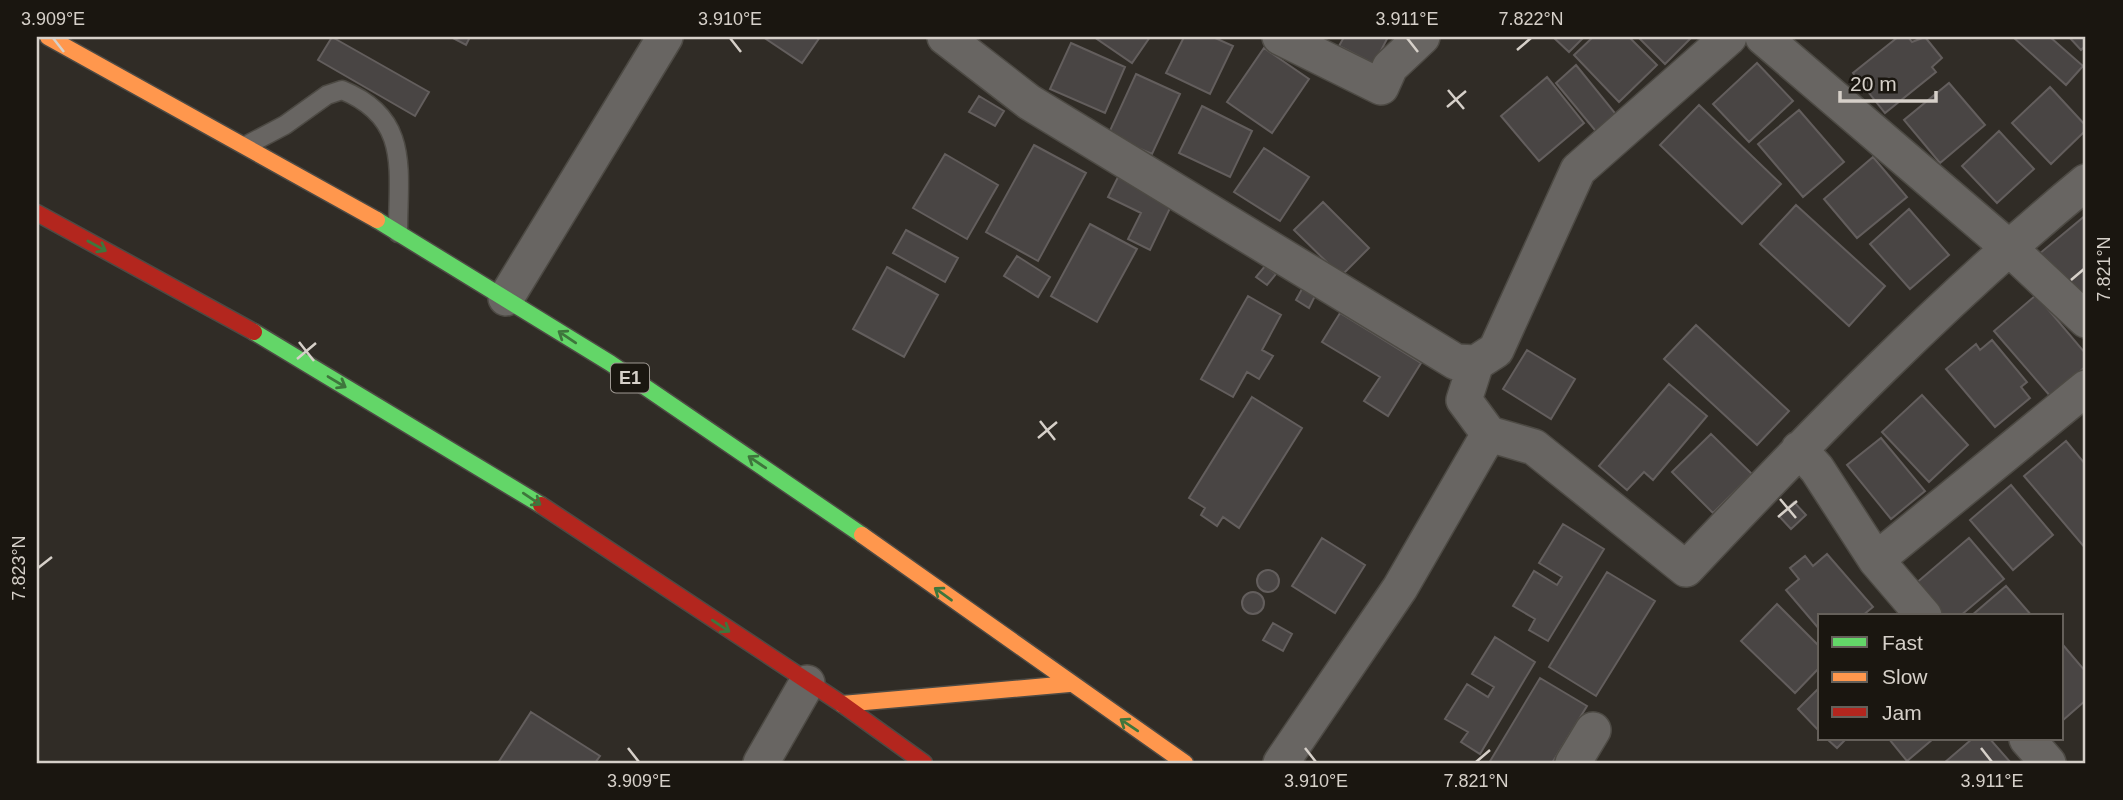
<svg xmlns="http://www.w3.org/2000/svg" width="2123" height="800" viewBox="0 0 2123 800" font-family="Helvetica,sans-serif">
	<style>
		.building { fill: #494544; stroke: #635e5d; stroke-width: 2 }
		.lines { fill: none; stroke-linecap: round; stroke-linejoin: round }
		.lane-casing { stroke: #4d4a44; stroke-width: 21 }
		.street-casing { stroke: #4d4a44; stroke-width: 38 }
		.fast-casing { stroke: #4d4a44; stroke-width: 19 }
		.slow-casing { stroke: #4d4a44; stroke-width: 19 }
		.jam-casing { stroke: #4d4a44; stroke-width: 19 }
		.lane { stroke: #686562; stroke-width: 18 }
		.street { stroke: #686562; stroke-width: 35 }
		.fast { stroke: #63d668; stroke-width: 16 }
		.slow { stroke: #ff974d; stroke-width: 16 }
		.jam { stroke: #b3261e; stroke-width: 16 }
		.oneway { stroke: #3e763c }
		.ticks { fill: none; stroke: #d6d0c9; stroke-width: 2.5 }
		.labels { text-anchor: middle; dominant-baseline: central; stroke-width: 7; stroke-linejoin: round; paint-order: stroke }
		.shield { fill: #1a1610; stroke: #9e9892; stroke-width: 2 }
		.shield-label { font-size: 18px; font-weight: bold; fill: #d6d0c9 }
		.neatline { fill: none; stroke: #d6d0c9; stroke-width: 2.5 }
		.ticks-label { font-size: 18px; text-anchor: middle; fill: #d6d0c9 }
	</style>
	<rect width="100%" height="100%" fill="#302c26"/>
	<path class="building" d="M332,37L429,92L415,116L318,60Z
		M451,37H470L466,45Z
		M763,37H820L802,63Z
		M1094,37H1150L1132,63Z
		M1184,37H1213L1233,46L1210,94L1166,73Z
		M1344,37H1388L1374,64L1339,46Z
		M1553,37H1584L1569,52Z
		M1593,37H1629L1657,65L1619,102L1574,55Z
		M1638,37H1692L1665,64Z
		M1898,37H1908L1912,42L1925,37L1942,58L1932,67L1936,72L1885,113L1853,73Z
		M2013,37H2050L2083,66L2066,85Z
		M2069,37H2086V45L2081,50Z
		M1071,43L1125,67L1105,113L1050,89Z
		M1264,48L1309,79L1272,133L1227,102Z
		M1757,63L1793,101L1749,142L1713,104Z
		M1576,65L1619,118L1599,135L1556,83Z
		M1136,74L1180,94L1152,154L1108,135Z
		M1547,77L1584,123L1539,161L1501,116Z
		M1949,83L1985,125L1940,163L1904,120Z
		M2050,87L2086,126V130L2051,164L2012,123Z
		M979,96L1004,111L995,126L969,112Z
		M1699,105L1781,184L1742,224L1660,145Z
		M1202,106L1252,131L1230,177L1179,153Z
		M1799,110L1844,162L1803,197L1758,144Z
		M1999,131L2034,169L1997,203L1962,166Z
		M1034,145L1086,173L1038,261L986,232Z
		M1264,148L1309,177L1280,221L1234,192Z
		M945,154L998,185L967,239L913,208Z
		M1873,157L1907,197L1857,238L1824,199Z
		M1118,177L1172,204L1150,250L1128,239L1141,213L1108,197Z
		M1323,202L1369,248L1341,276L1294,230Z
		M1796,205L1885,286L1849,326L1760,244Z
		M1909,209L1949,255L1910,289L1870,244Z
		M2086,215V293L2078,300L2039,254Z
		M1090,224L1137,249L1097,322L1051,296Z
		M906,230L958,258L945,282L893,253Z
		M1017,256L1050,277L1038,297L1004,276Z
		M1265,266L1276,274L1267,285L1256,277Z
		M887,267L938,295L904,357L853,329Z
		M1302,289L1315,296L1309,308L1296,300Z
		M2036,295L2086,354V366L2051,397L1994,331Z
		M1248,296L1281,315L1262,350L1273,356L1259,379L1247,372L1233,397L1201,379Z
		M1340,313L1421,363L1388,416L1364,401L1380,377L1322,342Z
		M1696,325L1789,411L1757,445L1664,359Z
		M1992,340L2027,382L2021,387L2030,398L1995,427L1946,369L1976,344L1980,350Z
		M1527,350L1575,379L1551,419L1503,389Z
		M1669,384L1707,416L1653,480L1644,472L1627,490L1599,466Z
		M1922,395L1968,445L1929,482L1882,432Z
		M1252,397L1302,428L1239,528L1223,517L1217,526L1201,515L1205,508L1189,498Z
		M1711,434L1752,474L1713,513L1672,472Z
		M1881,438L1925,491L1891,519L1847,465Z
		M2066,441L2086,465V549L2024,476Z
		M2011,485L2053,535L2013,570L1970,520Z
		M1794,502L1806,515L1791,529L1779,516Z
		M1563,524L1604,549L1548,641L1529,630L1535,619L1513,606L1534,571L1557,585L1562,577L1539,563Z
		M1322,538L1365,565L1335,613L1292,586Z
		M1969,538L2004,579L1960,616H1943L1915,584Z
		M1827,554L1873,607L1862,616H1820V630L1786,590L1799,579L1790,568L1805,556L1813,566Z
		M1257 581a11 11 0 1 1 22 0a11 11 0 1 1-22 0Z
		M1607,572L1655,601L1596,696L1549,667Z
		M2006,586L2032,616H1971Z
		M1242 603a11 11 0 1 1 22 0a11 11 0 1 1-22 0Z
		M1777,604L1820,647V667L1795,693L1741,641Z
		M1273,623L1292,634L1283,651L1263,640Z
		M1495,637L1535,662L1480,754L1461,742L1468,732L1445,719L1467,684L1488,697L1494,687L1472,674Z
		M2063,645L2086,672V700L2062,721Z
		M1540,678L1587,706L1552,763H1489Z
		M1820,687V732L1798,709Z
		M531,712L600,756L595,763H498Z
		M1827,739H1846L1837,748Z
		M1889,739H1933L1907,761Z
		M1972,739H1990L2011,763H1944Z"/>
	<g class="lines">
		<defs>
			<path id="lane" d="M247,145L285,125L327,95L342,90C411,118 398,170 398,233"/>
			<path id="street" d="M945,37L1029,102L1456,362L1476,363L1496,350L1578,170L1729,37
				M1280,37L1381,87L1390,67L1422,37
				M1763,37L2008,247L2086,320
				M506,298L665,37
				M1489,434L1534,447L1686,569C1813,434 1943,300 2086,182
				M1799,449L1817,469L1876,560L1924,616
				M1876,560L2086,388
				M2027,739L2048,763
				M761,763L807,683
				M1281,763L1400,588L1489,434L1464,400L1476,363
				M1573,763L1593,730"/>
			<path id="fast" d="M377,220L610,363L862,535
				M254,332L541,505"/>
			<path id="slow" d="M48,37L377,220
				M862,535L1185,763
				M842,704L1069,684"/>
			<path id="jam" d="M37,213L254,332
				M541,505L842,704L924,763"/>
		</defs>
		<use href="#lane" class="lane-casing"/>
		<use href="#street" class="street-casing"/>
		<use href="#fast" class="fast-casing"/>
		<use href="#slow" class="slow-casing"/>
		<use href="#jam" class="jam-casing"/>
		<use href="#lane" class="lane"/>
		<use href="#street" class="street"/>
		<use href="#fast" class="fast"/>
		<use href="#slow" class="slow"/>
		<use href="#jam" class="jam"/>
	</g>
	<defs><path id="oneway-shaft" d="M-6 0H5M1.5-3L5.5 0L1.5 3" fill="none" stroke-width="1.6" stroke-linecap="round" stroke-linejoin="round" transform="scale(1.75)"/></defs>
	<g class="oneway">
		<use href="#oneway-shaft" transform="translate(97 246) rotate(29)"/>
		<use href="#oneway-shaft" transform="translate(567 337) rotate(-146)"/>
		<use href="#oneway-shaft" transform="translate(337 382) rotate(31)"/>
		<use href="#oneway-shaft" transform="translate(757 462) rotate(-146)"/>
		<use href="#oneway-shaft" transform="translate(532 499) rotate(34)"/>
		<use href="#oneway-shaft" transform="translate(943 594) rotate(-144)"/>
		<use href="#oneway-shaft" transform="translate(721 626) rotate(34)"/>
		<use href="#oneway-shaft" transform="translate(1129 725) rotate(-146)"/>
	</g>
	<path class="ticks" d="M53,38L64,52M730,38L741,52M1407,38L1418,52M1517,50L1531,38M1448,90L1464,109M1447,107L1466,91M2071,280L2084,269M299,342L314,361M297,359L316,343M1040,421L1055,440M1038,438L1057,422M1780,499L1796,518M1778,517L1797,501M38,568L52,557M628,748L639,762M1305,748L1316,762M1981,748L1992,762M1476,762L1490,750"/>
	<g class="labels">
		<rect class="shield" x="611" y="363.5" width="38" height="29" rx="5"/>
		<g class="shield-label">
			<text x="630" y="378">E1</text>
		</g>
	</g>
	<rect width="2123" height="800" fill="none" stroke="#1a1610" stroke-width="77"/>
	<rect x="1818" y="614" width="245" height="126" fill="#1a1610" stroke="#65605a" stroke-width="2"/>
	<rect x="1832" y="637" width="35" height="10" fill="#63d668" stroke="#65605a" stroke-width="2"/>
	<text x="1882" y="650" font-size="21" fill="#d6d0c9">Fast</text>
	<rect x="1832" y="672" width="35" height="10" fill="#ff974d" stroke="#65605a" stroke-width="2"/>
	<text x="1882" y="684" font-size="21" fill="#d6d0c9">Slow</text>
	<rect x="1832" y="707" width="35" height="10" fill="#b3261e" stroke="#65605a" stroke-width="2"/>
	<text x="1882" y="720" font-size="21" fill="#d6d0c9">Jam</text>
	<path d="M1840 91v10h96v-10" fill="none" stroke="#d6d0c9" stroke-width="3.5"/>
	<text x="1850" y="91" font-size="21" fill="#d6d0c9" stroke="#1a1610" stroke-width="5" paint-order="stroke">20 m</text>
	<rect x="38" y="38" width="2046" height="724" class="neatline"/>
	<g class="ticks-label">
		<text x="53" y="25">3.909°E</text>
		<text x="730" y="25">3.910°E</text>
		<text x="1407" y="25">3.911°E</text>
		<text x="1531" y="25">7.822°N</text>
		<text transform="translate(2104 269) rotate(-90)" y="6">7.821°N</text>
		<text transform="translate(19 568) rotate(-90)" y="6">7.823°N</text>
		<text x="639" y="787">3.909°E</text>
		<text x="1316" y="787">3.910°E</text>
		<text x="1476" y="787">7.821°N</text>
		<text x="1992" y="787">3.911°E</text>
	</g>
</svg>
